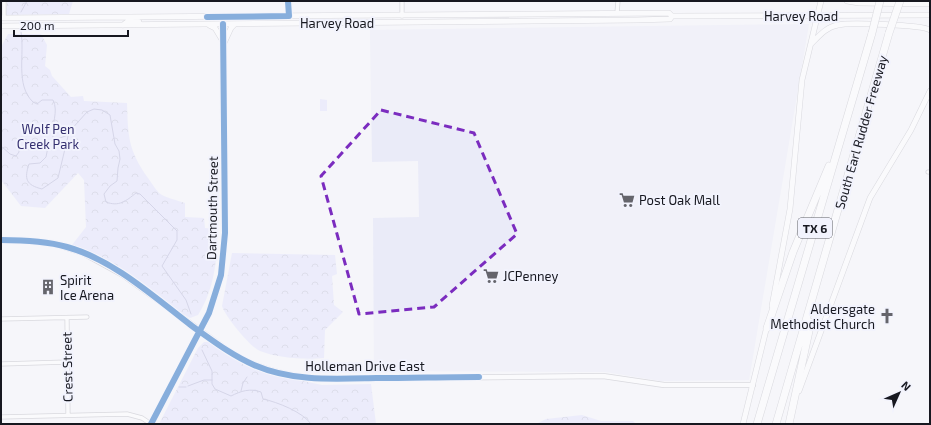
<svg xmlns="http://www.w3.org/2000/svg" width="931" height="425" viewBox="0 0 931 425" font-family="'Exo 2',sans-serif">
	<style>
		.built { fill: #eaebf8 }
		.forest { fill: url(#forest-crowns) }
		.pitch { fill: #e0e1fc }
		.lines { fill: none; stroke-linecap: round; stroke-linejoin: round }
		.stream { stroke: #aeaed4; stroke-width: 1 }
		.minor-casing { stroke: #b7b7be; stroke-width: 5 }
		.tertiary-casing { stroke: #b7b7be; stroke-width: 6 }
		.secondary-casing { stroke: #b7b7be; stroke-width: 6 }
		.motorway-casing { stroke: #b7b7be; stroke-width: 8 }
		.minor { stroke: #fefefe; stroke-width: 3.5 }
		.tertiary { stroke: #fefefe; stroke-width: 4.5 }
		.secondary { stroke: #fefefe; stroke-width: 5 }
		.motorway { stroke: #fefefe; stroke-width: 7 }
		.motorway-bridge-casing { stroke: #b7b7be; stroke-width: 8; stroke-linecap: butt }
		.motorway-bridge { stroke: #fefefe; stroke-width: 7 }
		.cycleway-casing { stroke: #f2f3fd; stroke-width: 8 }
		.cycleway { stroke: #0057b8; stroke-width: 6 }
		.marked { fill: none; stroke: #7b2cbf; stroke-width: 3; stroke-dasharray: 8 5; stroke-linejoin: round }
		.labels { text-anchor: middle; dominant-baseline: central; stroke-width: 4; stroke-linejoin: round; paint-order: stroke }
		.shield { fill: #f2f3fd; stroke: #595a62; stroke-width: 1 }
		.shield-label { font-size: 12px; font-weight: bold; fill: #171820 }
		.street-label { font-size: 13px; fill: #171820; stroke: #f2f3fd }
		.park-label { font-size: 13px; fill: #353070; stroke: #f2f3fd }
		.poi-label { font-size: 13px; fill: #171820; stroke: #f2f3fd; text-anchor: start }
	</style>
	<defs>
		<pattern id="forest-crowns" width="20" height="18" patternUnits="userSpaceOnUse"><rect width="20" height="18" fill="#e0e1fc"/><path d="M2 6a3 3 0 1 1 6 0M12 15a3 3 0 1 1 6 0" fill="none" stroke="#bfc0d8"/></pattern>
	</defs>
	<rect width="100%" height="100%" fill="#f5f5fa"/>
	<path class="built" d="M809,24L749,380L660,381L606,372L374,371L373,218L419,217L418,161L372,162L370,30Z"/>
	<path class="forest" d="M7,1H73L69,14L6,15Z
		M8,34H41L47,45L45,66L50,70L52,76L71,97L83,96L84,101L127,103C128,136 128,150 148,178C151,182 155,189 159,193C165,198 177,200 185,203V217L204,218L205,228L217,229C218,258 214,290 198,315L190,318L179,312L112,265L72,245L86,227L84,180L78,173L45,208L21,206L1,180V47Z
		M232,253L335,255L337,274L332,276L334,305L343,312L325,330L324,358C306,360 277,358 260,351C250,347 225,316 222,306Z
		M204,342H209L243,363L266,373L322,385L371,384L376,424H159L198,348Z
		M582,415L601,421H633L636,424H536L546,419Z"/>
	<path class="pitch" d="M320,99L327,100V111H320Z"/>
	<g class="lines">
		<path class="stream" d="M21,12L27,1
			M21,32C25,54 15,85 33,102L37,104L42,100H53C59,112 51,124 53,138H60L68,135
			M1,123V128
			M1,146L10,154L16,156L19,152L18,139L22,137L28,141L45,143L48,147L46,157L40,163L29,164C24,179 26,185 42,189L58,178L69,132L87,112L94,109L102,110L110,115L115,144L119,151L120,159L118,168L117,181L110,186L104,194L106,202C119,207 126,201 136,193L140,194L177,231V240L162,266L186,300L191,314
			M202,350L212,371V384L215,389L231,396C241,391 250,388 261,392L263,399C277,402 303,412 311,424
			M188,386L204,380H212
			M179,387H186
			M241,391L243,383L247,377"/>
		<defs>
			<path id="minor" d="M617,13L618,1
				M402,16V1
				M4,18V1
				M928,172H930
				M1,319L87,317
				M67,319L68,415
				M1,364L67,362
				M1,417L127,414L142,418L151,424"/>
			<path id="tertiary" d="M288,1L289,16
				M1,240H21L51,243L83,253L123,275L237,357C264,370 291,377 321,379L603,376L664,385H753
				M151,424L209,313L221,275L225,233L223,24"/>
			<path id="secondary" d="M847,1L859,3L930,4
				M1,18L669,13L672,16L930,15
				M123,25L127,22H139
				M209,25L215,28L224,43L231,28L235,24
				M1,26L637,20L670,19L672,16
				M811,44C819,36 826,27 838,25C848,22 923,25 930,30
				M772,306L790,209L802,80L821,1
				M799,391L870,198L911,130L930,91
				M743,424L767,326"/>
			<path id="motorway" d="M767,328L793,252L829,166
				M757,424L872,33
				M776,424L889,33
				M789,424L811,322"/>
		</defs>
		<use href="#minor" class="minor-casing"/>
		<use href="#tertiary" class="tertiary-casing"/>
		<use href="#secondary" class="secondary-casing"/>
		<use href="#motorway" class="motorway-casing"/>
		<use href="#minor" class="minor"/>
		<use href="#tertiary" class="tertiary"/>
		<use href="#secondary" class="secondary"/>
		<use href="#motorway" class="motorway"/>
		<defs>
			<path id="motorway-bridge" d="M872,33L880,1
				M889,33L900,1"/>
		</defs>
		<use href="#motorway-bridge" class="motorway-bridge-casing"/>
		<use href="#motorway-bridge" class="motorway-bridge"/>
		<defs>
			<path id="cycleway" d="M207,17L289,16L288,1
				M1,240C23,240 46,241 67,247C114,260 154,297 192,326C212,340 231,355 254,365C293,382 335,379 376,378C410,378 445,377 479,377
				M151,424L209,313L221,275L225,233L223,24"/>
		</defs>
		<use href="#cycleway" class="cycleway-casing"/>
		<use href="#cycleway" class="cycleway"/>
	</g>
	<path d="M0 0H931V425H0ZM381,110L474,133L517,234L434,307L359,314L321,176Z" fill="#f5f5fa" fill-opacity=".55" fill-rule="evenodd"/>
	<path class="marked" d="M381,110L474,133L517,234L434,307L359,314L321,176Z"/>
	<defs>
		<symbol id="supermarket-bare" viewBox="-9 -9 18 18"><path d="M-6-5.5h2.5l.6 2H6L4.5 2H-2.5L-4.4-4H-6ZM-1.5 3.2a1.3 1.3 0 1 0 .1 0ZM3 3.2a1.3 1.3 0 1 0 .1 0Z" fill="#65656c" stroke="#f2f3fd" stroke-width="2.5" paint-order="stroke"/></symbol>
		<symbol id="building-bare" viewBox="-9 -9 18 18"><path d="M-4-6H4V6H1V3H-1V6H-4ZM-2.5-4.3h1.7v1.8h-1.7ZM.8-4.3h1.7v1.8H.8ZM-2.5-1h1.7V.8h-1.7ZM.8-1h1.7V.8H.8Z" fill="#65656c" stroke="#f2f3fd" stroke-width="2.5" paint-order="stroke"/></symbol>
		<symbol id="church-bare" viewBox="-9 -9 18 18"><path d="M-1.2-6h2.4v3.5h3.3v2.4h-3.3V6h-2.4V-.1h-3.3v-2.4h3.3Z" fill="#65656c" stroke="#f2f3fd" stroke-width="2.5" paint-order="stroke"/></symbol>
	</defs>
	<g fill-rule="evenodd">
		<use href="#supermarket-bare" x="616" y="189" width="22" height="22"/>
		<use href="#supermarket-bare" x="480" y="265" width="22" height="22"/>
		<use href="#building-bare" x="37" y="276" width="22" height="22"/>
		<use href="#church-bare" x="876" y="305" width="22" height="22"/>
	</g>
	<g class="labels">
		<rect class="shield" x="798" y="218" width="34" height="20" rx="3"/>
		<g class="shield-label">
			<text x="815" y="228">TX 6</text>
		</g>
		<g class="street-label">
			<text x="801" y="16">Harvey Road</text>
			<text x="337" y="23">Harvey Road</text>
			<text transform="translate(861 132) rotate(-74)">South Earl Rudder Freeway</text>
			<text transform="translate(212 208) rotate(-89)">Dartmouth Street</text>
			<text x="365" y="366">Holleman Drive East</text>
			<text transform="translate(67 367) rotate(-91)">Crest Street</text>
		</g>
		<g class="park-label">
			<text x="48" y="129">Wolf Pen<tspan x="48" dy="15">Creek Park</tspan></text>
		</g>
		<g class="poi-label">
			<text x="639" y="200">Post Oak Mall</text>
			<text x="503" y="276">JCPenney</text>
			<text x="60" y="280">Spirit<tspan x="60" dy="15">Ice Arena</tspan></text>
			<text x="875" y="309" text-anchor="end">Aldersgate<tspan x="875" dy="15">Methodist Church</tspan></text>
		</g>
	</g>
	<rect width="931" height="425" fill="none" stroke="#171820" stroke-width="4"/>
	<g transform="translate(899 393) rotate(45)" stroke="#f2f3fd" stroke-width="3" paint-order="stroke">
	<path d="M0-3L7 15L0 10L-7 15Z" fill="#171820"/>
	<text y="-6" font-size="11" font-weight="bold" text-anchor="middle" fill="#171820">N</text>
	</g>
	<path d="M14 30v6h114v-6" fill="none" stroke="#171820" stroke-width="2"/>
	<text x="20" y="30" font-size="12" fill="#171820" stroke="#f2f3fd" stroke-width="3" paint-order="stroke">200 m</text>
</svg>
